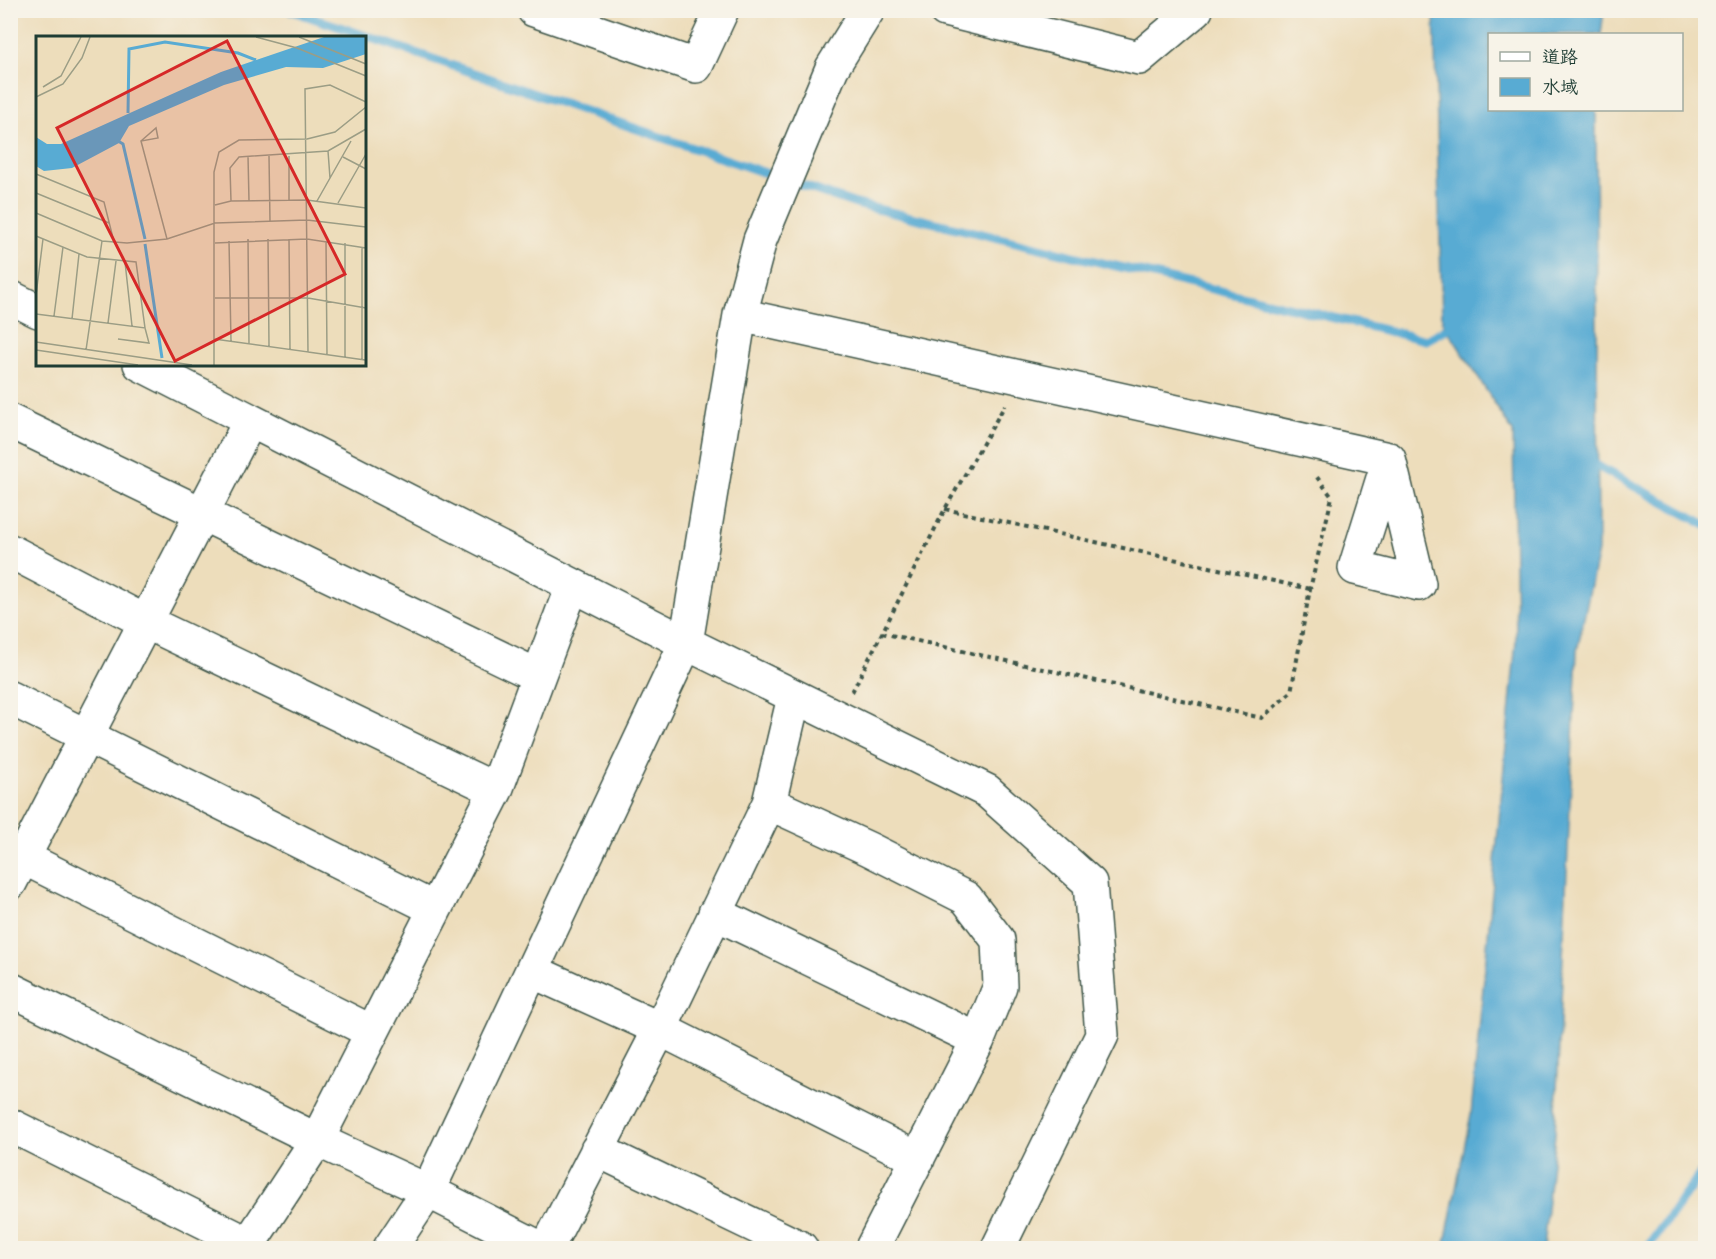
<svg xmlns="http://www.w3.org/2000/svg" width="1716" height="1259" viewBox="0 0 1716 1259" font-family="'Indie Flower','LXGW WenKai TC',sans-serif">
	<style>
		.water { fill: #58abd3; stroke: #3c7484; stroke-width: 1.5 }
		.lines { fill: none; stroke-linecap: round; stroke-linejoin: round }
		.stream { stroke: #58abd3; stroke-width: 9 }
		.minor-casing { stroke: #3e5548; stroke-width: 36 }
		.path { stroke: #3e5548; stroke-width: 4; stroke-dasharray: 4.5 4.5; stroke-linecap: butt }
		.minor { stroke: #fff; stroke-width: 33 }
		.inset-river { fill: none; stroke: #58abd3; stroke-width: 3 }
		.inset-road { fill: none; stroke: #9b9d85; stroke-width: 1.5 }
		.view { fill: #d62828; fill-opacity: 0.15; stroke: #d62828; stroke-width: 3 }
		.inset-edge { fill: none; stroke: #1f3d34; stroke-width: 3 }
	</style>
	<rect width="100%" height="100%" fill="#f7f3e8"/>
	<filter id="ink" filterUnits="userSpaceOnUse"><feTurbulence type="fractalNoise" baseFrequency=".0167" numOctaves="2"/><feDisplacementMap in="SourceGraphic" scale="12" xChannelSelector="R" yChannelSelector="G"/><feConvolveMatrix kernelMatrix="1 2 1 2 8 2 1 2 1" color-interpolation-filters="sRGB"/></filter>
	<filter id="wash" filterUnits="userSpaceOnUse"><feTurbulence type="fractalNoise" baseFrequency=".008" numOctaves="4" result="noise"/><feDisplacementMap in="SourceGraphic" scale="24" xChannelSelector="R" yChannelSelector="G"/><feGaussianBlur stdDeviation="1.35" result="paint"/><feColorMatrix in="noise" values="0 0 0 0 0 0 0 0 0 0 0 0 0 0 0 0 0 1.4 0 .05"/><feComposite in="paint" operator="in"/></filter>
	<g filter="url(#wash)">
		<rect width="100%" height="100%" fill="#edddbb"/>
		<path class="water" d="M1434,11H1604L1601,34H1490V110H1596L1598,551L1577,651L1555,1134L1543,1248H1444L1471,1114L1516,641L1513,432L1442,321Z"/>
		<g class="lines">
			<path class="stream" d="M290,10L856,204L1426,340L1456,324
				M1588,461L1706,525
				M1647,1248L1706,1166"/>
		</g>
	</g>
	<g filter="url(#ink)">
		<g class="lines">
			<defs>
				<path id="minor" d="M534,10L696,66L722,10
					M945,10L1139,58L1196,10
					M10,297L38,311
					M740,315L1389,459L1355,568L1419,584L1389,459
					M140,364L686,643L987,791L1090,883L1102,1035L998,1248
					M10,421L538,676
					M10,551L146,622L496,790
					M10,698L435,909
					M769,803L869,849L966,898L998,940L1000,986L978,1040L872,1248
					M10,851L372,1032
					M10,883L250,421
					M715,913L978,1040
					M532,971L660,1029L918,1159
					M10,989L317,1140L428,1191L540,1248
					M10,1125L249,1244
					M597,1150L801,1248
					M246,1248L317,1140L496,790L572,586
					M390,1248L428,1191L686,643L740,315L760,240L832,68L868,10
					M547,1248L660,1029L769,803L794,697"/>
			</defs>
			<use href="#minor" class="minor-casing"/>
			<path class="path" d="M945,509L1310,589
				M882,633L1262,718L1291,692L1310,589L1332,497L1316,476
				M852,692L945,509L1005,405"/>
			<use href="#minor" class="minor"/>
		</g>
	</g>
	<g transform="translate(36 36)">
		<rect width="330" height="330" fill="#edddbb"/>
		<path d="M288,1H330V18L287,32L250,31L188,49L93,90L83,107L36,132L8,135L0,130V101L11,108H25L185,36Z" fill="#58abd3"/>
		<path class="inset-river" d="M92,77L93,13L129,6L202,17L220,24M82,105L87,108L109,203M109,208L126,322"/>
		<path class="inset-road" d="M220,1L261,12L330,40M263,1L330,28M7,51L25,40L45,1M0,61L27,48L46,22L54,1M105,105L120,92L122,102L105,105L131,203M292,115L294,142M212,120L213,165M233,120L234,186M253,120V164M307,121L330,133M0,138L68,166L78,206M0,157L73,187M195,165L194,132L203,121L292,115L330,93M281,165L315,105M302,167L330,118M179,169L195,165L271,164L330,172M0,177L66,205L91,207L131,203L179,187L271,184L330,191M0,200L51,221L100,226L109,292L0,278M212,203L213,308M232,203L233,310M253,203L254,313M193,205L195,305M290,205L291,318M179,207L271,203L330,212M309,207V321M89,226L96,290M0,259L7,203M179,262H272L330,272M18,280L27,211M36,283L43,218M72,287L80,225M82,303L113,307L109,292M178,303L272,316L269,53L294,49L330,66M0,306L156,329M0,314L102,329M50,314L66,205M272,316L329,324M326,324V211M178,329V136L183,116L203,104L271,103L299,96L330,71"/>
		<path class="view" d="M191,5L309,238L139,325L21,92Z"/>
		<rect width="330" height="330" class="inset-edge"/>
	</g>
	<rect width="1716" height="1259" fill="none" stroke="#f7f3e8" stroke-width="36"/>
	<rect x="1488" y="33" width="195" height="78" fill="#f7f3e8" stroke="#a1aaa0" stroke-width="1.5"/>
	<rect x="1500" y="52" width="30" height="9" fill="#ffffff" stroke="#a1aaa0" stroke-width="1.5"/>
	<text x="1542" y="63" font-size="18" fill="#1f3d34">道路</text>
	<rect x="1500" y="78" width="30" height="18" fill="#58abd3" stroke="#a1aaa0" stroke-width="1.5"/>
	<text x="1542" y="93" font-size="18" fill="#1f3d34">水域</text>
</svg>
